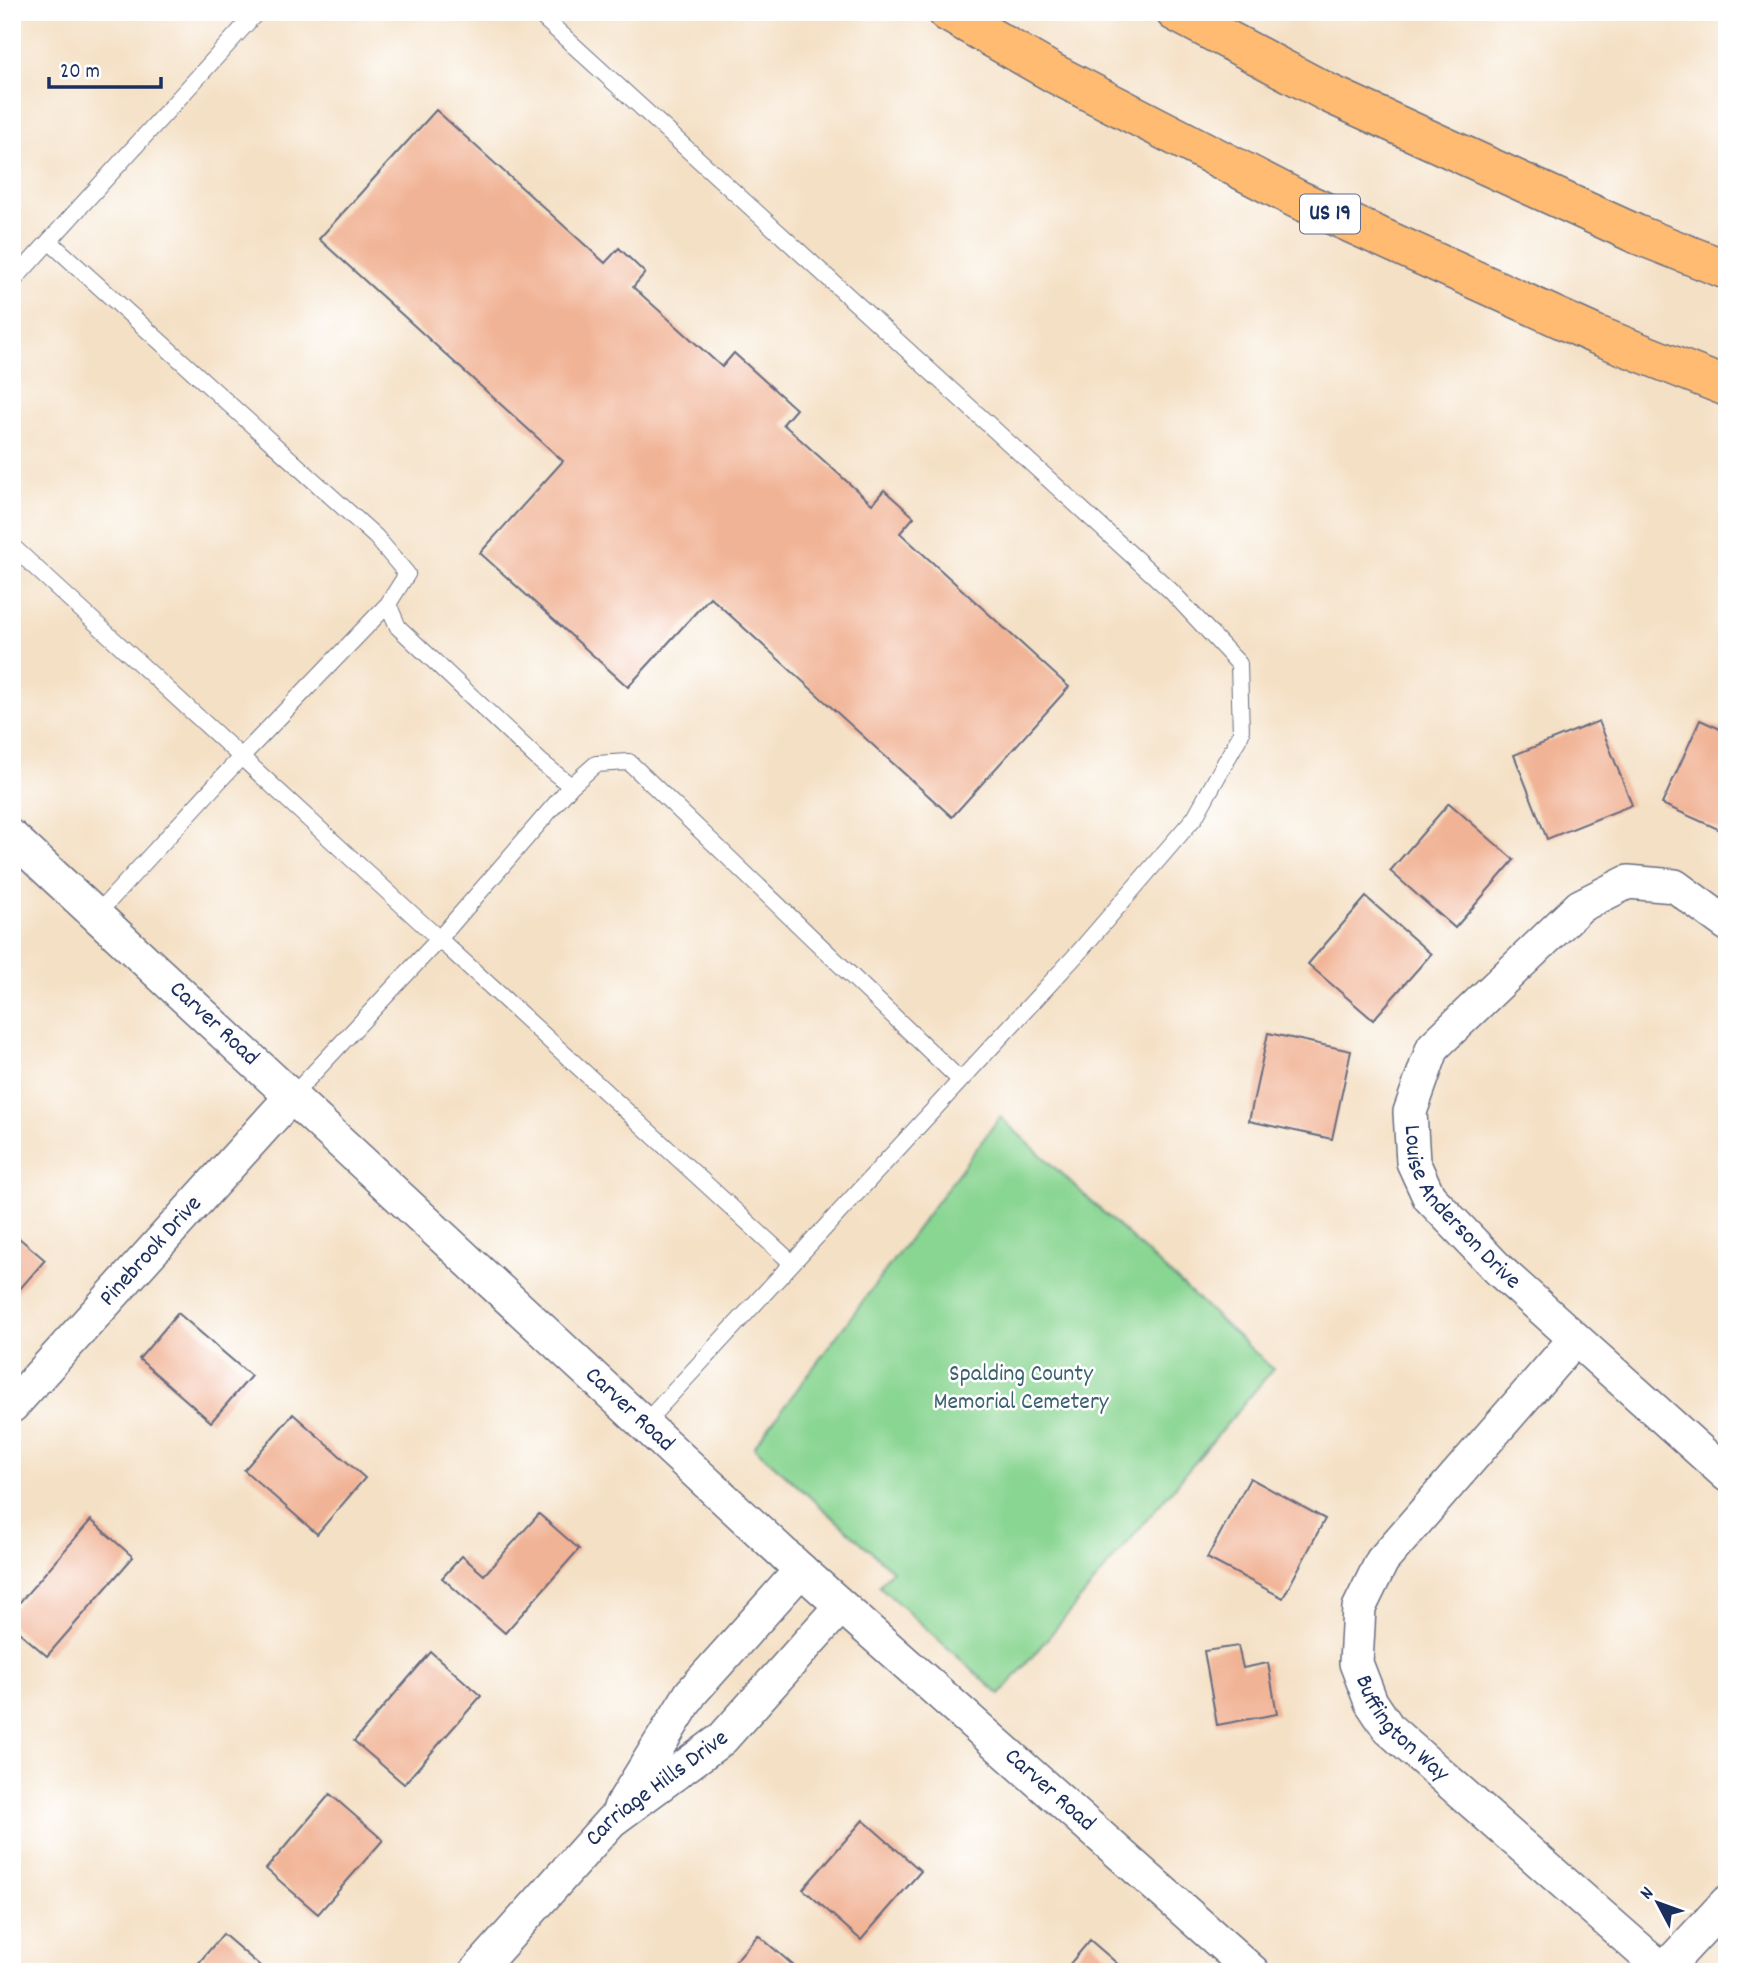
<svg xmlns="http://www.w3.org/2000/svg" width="1739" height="1984" viewBox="0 0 1739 1984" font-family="Dekko,sans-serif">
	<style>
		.green { fill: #89d592; stroke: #528278; stroke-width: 2 }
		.building { fill: #f1b395 }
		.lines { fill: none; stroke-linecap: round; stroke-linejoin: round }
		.lane-casing { stroke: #676d82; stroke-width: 18 }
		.street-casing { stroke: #676d82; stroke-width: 36 }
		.highway-casing { stroke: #676d82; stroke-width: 41 }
		.lane { stroke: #fff; stroke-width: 16 }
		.street { stroke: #fff; stroke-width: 33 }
		.highway { stroke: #ffbb71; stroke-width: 38 }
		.labels { text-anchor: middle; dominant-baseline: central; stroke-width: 5; stroke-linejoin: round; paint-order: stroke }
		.shield { fill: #fff; stroke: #5f6d8e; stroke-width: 2 }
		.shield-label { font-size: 23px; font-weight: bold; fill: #1b2f5e }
		.street-label { font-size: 24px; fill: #1b2f5e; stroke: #fff }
		.park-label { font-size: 24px; fill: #3c616e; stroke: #fff }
	</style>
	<rect width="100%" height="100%" fill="#fff"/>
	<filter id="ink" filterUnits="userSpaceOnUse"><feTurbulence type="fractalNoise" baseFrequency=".0143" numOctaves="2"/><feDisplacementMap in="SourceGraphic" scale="14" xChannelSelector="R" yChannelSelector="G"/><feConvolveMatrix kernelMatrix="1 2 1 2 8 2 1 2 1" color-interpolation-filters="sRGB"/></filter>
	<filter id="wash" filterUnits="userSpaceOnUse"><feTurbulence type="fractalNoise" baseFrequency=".00686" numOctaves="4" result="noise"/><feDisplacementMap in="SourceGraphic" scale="28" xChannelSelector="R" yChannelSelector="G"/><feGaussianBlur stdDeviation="1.57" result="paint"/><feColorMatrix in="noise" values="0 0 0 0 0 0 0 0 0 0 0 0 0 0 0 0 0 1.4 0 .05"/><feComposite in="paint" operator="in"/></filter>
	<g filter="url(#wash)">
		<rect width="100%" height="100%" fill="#f4e0c5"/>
		<path class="green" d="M1000,1117L1273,1369L1000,1695L879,1586L892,1570L754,1447Z"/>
		<g id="blocks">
			<path class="building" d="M436,110L605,263L619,248L645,273L633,287L722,367L734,353L796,409L783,424L872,504L884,490L914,517L900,533L1069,687L952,817L710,597L628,687L480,553L563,461L319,239Z
				M1700,720L1727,732V833L1662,804Z
				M1599,721L1632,805L1547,839L1514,755Z
				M1449,803L1514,860L1455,928L1390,871Z
				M1366,897L1431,954L1373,1020L1308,964Z
				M1268,1033L1351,1051L1332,1139L1249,1121Z
				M12,1232L45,1260L12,1298Z
				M178,1313L251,1376L211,1422L139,1359Z
				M293,1414L365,1478L317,1534L244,1470Z
				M1250,1478L1325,1519L1283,1598L1207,1558Z
				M539,1514L579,1549L505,1633L442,1578L462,1556L484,1575Z
				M91,1520L133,1557L47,1656L12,1626V1611Z
				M1238,1646L1243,1668L1268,1663L1277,1714L1217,1725L1204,1651Z
				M431,1652L481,1696L404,1784L354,1741Z
				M330,1794L383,1840L318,1914L266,1869Z
				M863,1820L921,1871L861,1940L803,1889Z
				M223,1934L265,1970L263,1972H191Z
				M758,1935L801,1972H726Z
				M1090,1940L1127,1972H1063Z"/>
		</g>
	</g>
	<g filter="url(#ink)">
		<use href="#blocks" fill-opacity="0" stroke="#676d82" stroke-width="2"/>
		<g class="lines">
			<defs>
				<path id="lane" d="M537,12L1171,591L1239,664L1241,734L1195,817L1078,953L643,1425
					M49,241L376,537L407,574L388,604L398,627L541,762L571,786L596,764L629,762L960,1080
					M12,282L257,12
					M12,546L439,939L292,1096
					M571,786L439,939L792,1263
					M96,915L241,757L388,604"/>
				<g id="street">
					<path id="s1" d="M12,837L801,1570L1253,1972"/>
					<path id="s2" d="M1727,924L1675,886L1628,882L1580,906L1433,1047L1410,1112L1413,1162L1429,1197L1499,1270L1727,1475"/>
					<path id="s3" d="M1575,1339L1382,1561L1359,1608L1356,1663L1371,1702L1389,1729L1663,1970"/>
					<path id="s4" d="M12,1406L292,1096"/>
					<path d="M620,1808L691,1693L801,1570"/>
					<path id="s5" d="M476,1972L611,1821L722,1739L841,1606"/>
					<path d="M1662,1972L1727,1902"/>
				</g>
				<path id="highway" d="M947,12L1055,74L1297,199L1594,334L1727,387
					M1175,12L1330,94L1636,234L1727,270"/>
			</defs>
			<use href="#lane" class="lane-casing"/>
			<use href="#street" class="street-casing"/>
			<use href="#highway" class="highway-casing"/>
			<use href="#lane" class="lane"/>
			<use href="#street" class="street"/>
			<use href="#highway" class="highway"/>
		</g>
	</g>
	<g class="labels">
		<rect class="shield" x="1300" y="194.5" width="60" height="39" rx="5"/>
		<g class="shield-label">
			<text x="1330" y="214">US 19</text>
		</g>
		<g class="street-label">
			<text stroke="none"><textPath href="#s1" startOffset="275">Carver Road</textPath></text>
			<text stroke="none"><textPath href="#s2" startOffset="551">Louise Anderson Drive</textPath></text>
			<text stroke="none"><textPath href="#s4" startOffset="208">Pinebrook Drive</textPath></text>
			<text stroke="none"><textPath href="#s1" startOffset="842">Carver Road</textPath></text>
			<text stroke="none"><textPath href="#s3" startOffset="483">Buffington Way</textPath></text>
			<text stroke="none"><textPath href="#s5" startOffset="259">Carriage Hills Drive</textPath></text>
			<text stroke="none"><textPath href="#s1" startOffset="1409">Carver Road</textPath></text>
		</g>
		<g class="park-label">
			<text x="1021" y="1375">Spalding County<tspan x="1021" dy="28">Memorial Cemetery</tspan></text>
		</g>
	</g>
	<rect width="1739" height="1984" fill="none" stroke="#fff" stroke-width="42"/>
	<g transform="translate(1658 1903) rotate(311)" stroke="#ffffff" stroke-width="5" paint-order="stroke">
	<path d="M0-5L12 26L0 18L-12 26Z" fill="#1b2f5e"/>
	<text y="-10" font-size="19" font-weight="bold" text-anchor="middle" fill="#1b2f5e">N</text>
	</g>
	<path d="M49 77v10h112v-10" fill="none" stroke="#1b2f5e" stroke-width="3.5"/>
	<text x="60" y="77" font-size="21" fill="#1b2f5e" stroke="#ffffff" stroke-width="5" paint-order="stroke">20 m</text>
</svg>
